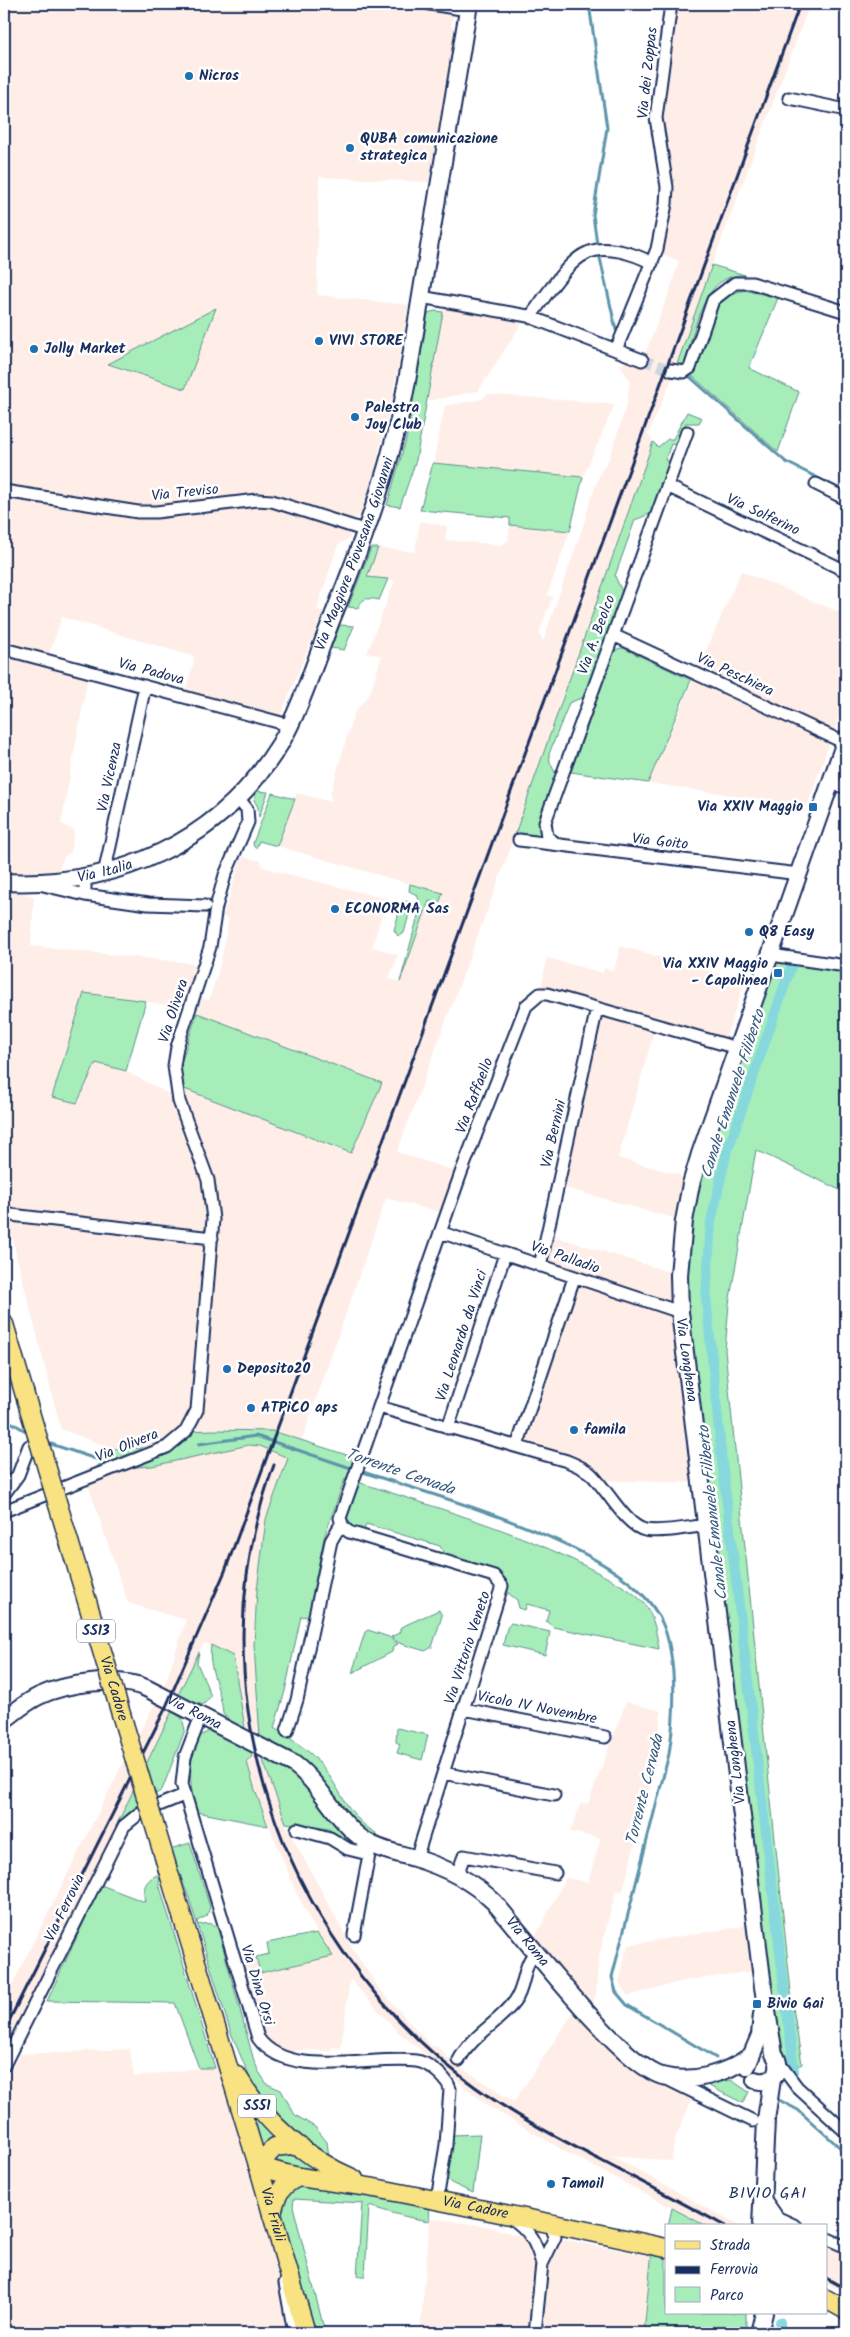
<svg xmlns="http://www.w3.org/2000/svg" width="850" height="2337" viewBox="0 0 850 2337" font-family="Kalam,sans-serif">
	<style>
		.built { fill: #feeee7; fill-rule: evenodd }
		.green { fill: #a6edba; stroke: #608e8c }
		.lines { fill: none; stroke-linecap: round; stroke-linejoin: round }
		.stream { stroke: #5b94aa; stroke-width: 3 }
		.canal { stroke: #86d8dd; stroke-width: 10 }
		.street-tunnel { stroke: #d1d5df; stroke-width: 11; stroke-dasharray: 11 5.5; stroke-linecap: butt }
		.street-casing { stroke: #1b2f5e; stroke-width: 15 }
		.secondary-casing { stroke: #1b2f5e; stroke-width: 20 }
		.primary-casing { stroke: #1b2f5e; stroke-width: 21 }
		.street { stroke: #fff; stroke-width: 11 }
		.secondary { stroke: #fff; stroke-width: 16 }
		.primary { stroke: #f8e281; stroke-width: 18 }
		.rail { stroke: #1b2f5e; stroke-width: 3 }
		.primary-bridge-casing { stroke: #1b2f5e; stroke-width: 21; stroke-linecap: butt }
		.primary-bridge { stroke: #f8e281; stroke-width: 18 }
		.poi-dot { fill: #1f6fb2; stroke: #fff; stroke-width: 2 }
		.labels { text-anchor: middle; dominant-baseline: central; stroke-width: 5; stroke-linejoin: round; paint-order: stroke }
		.shield { fill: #fff; stroke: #5f6d8e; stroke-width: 1 }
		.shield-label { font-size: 14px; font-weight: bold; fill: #1b2f5e }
		.street-label { font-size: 15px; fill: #1b2f5e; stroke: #fff }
		.poi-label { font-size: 15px; font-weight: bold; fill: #1b2f5e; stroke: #fff; text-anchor: start }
		.water-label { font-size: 16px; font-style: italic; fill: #36597e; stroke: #fff }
		.neighbourhood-label { font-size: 16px; letter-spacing: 1px; fill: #1b2f5e; stroke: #fff }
	</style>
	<rect width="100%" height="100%" fill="#fff"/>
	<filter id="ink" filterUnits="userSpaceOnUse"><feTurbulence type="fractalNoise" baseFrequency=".02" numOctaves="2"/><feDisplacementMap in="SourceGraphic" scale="10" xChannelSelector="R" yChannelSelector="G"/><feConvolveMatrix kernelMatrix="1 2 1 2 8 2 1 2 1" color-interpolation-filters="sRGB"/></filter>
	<g filter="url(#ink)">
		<path class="built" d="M4,4H391L453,13L451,25L456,28L429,182L319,177L317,295L409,305L392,398L372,481L361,512L358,517L351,519L347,529L350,538L338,545L317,609L323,612L278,722L184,697L195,657L62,617L47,660L4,649ZM215,309L185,389L108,365Z
			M675,4H810L712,265L673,377L648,434L653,442L512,844L397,1152L461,1173L447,1214L386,1198L302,1440L273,1431L215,1430L167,1447L113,1449L61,1429L4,1207V895L6,891L34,896L31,946L198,964L184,1009L146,1001L84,993L52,1097L77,1103L96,1063L126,1071L169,1094L182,1088L351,1152L382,1083L197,1013L201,998L209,1000L220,966L229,919L223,917L241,858L244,857L261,861L262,866L275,871L387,899L372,947L398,955L389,979L400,982L429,901L442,893L277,846L297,793L332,802L330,795L354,713L369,695L382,656L367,653L395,580L366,577L378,548L415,552L420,521L447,526L445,540L501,545L508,541L510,525L570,531L547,595L553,596L539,632L543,641L586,518L589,504L601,471L610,457L627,403L630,381L620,365L630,360L641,365L670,290L679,261L660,253L676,185L670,183L660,121Z
			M444,307L522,323L478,391L428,401Z
			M486,394L615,404L583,477L433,463L445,406L483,399Z
			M741,571L846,615V697L807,806L648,783Z
			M4,653L88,677L61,824L74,830L71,852L64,857L58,871L47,873L4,871Z
			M620,946L745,981L725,1040L656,1025L618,1158L680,1175L682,1181L691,1184L684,1221L558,1186L597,1009L540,994L547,958L603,973L604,968L614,971Z
			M547,1234L679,1275L702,1483L596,1480L591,1474L517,1446L574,1279L540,1266Z
			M249,1445L260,1446L288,1458L266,1519L254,1622L261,1755L288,1829L351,1946L377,1986L432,2047L436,2046L454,2063L514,2102L576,2008L531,1945L566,1878L588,1882L601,1838L570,1832L581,1803L588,1804L626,1702L661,1711L658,1755L623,1891L616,1890L598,1960L596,1994L592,2005L597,2023L627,2052L621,2061L656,2083L663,2084L692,2099L674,2141L672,2161L612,2156L739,2226H706L568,2153L488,2106L396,2030L350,1979L341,2048L332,2047L331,2051L300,2050L288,2053L267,2040L259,2026L241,1962L256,1957L261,1973L333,1956L317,1933L295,1890L255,1790L247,1762L251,1756L242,1715L233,1656L204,1643L170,1708L172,1711L118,1822L4,2049V2001L125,1759L164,1687L186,1620L128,1603L86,1479L110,1469L152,1466Z
			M755,1924L761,1970L683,1981L628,1996L619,1982L628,1945Z
			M130,2049L134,2077L199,2068H228L258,2165L294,2333H4V2084L20,2054Z
			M430,2218L487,2226L529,2239L536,2258L529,2333H420Z
			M565,2240L652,2256L644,2333H543L541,2324L549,2262L557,2246Z
			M826,2242L846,2247V2293L826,2283Z"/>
		<path class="green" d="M712,265L745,275C702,273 695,331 685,362L676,367Z
			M745,290L778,298L749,368L799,392L778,452L690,374C716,347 700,298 745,290Z
			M216,308L185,389L108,364Z
			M435,311L443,312L416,460L400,507L387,505L406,440L428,313Z
			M687,412L702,418L699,423H686L676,445L671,444L665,460L671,462L652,513L635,520L615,576L623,594L586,696L569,703L549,754L550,762L556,775L539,827L542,838L539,840L514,837L653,442L658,447L668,439H673Z
			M433,463L583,477L570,531L510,525V518L420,510Z
			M371,548H378L367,577L388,579L379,600C369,598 362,597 358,608L348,607Z
			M340,625L354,626L344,650L331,648Z
			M623,648L691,680L648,783L571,772L613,655L617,649Z
			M257,791L268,792L259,817L258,807L254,800Z
			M272,793L295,799L277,846L259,841L256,848L254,847L253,843Z
			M410,884L443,893L439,903L429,901L400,982L421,905L417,895L409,891Z
			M406,901L410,903L411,907L404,933L398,936L394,930L401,905Z
			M771,955L846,971V1193L756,1150L729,1304L725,1350L763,1725L792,2001L802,2064L791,2069L774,2028L689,1383L684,1221Z
			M84,993L146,1001L126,1071L96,1063L77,1103L52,1097Z
			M197,1013L382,1083L351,1153L182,1088L181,1063Z
			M215,1430L273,1431L359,1459L352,1480L345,1478L324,1538L308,1617L301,1616L285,1691L274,1728C290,1739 311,1750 323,1767C341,1790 349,1818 376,1833L375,1837C346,1820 334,1789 310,1767C295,1754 276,1749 260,1738L254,1645L257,1590L266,1519L288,1458L260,1446L249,1445L152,1466L110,1469L86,1479L113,1449L167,1447L186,1431Z
			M358,1482C437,1508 519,1531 593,1570C610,1579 627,1587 641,1600C654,1613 656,1632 659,1649L553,1627L546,1621L549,1610L527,1604L525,1610L519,1608L517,1600L508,1593L505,1579L501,1574L445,1556L440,1546L366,1524L364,1531L352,1526L346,1515Z
			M439,1610L442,1616L432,1647L425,1651L399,1643L391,1637L399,1633L401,1627Z
			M511,1623L550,1632L545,1655L503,1645L507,1628Z
			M368,1630L389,1637L398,1644L393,1647L392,1652L352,1673L365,1632Z
			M211,1645L233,1656L246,1734L223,1714C222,1692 207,1668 211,1645Z
			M199,1652L197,1663L211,1696L203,1705L177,1697Z
			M172,1711L182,1718L185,1730L162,1790L133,1809L118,1822Z
			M397,1728L428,1735L422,1760L397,1753L400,1744L396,1742Z
			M211,1730L249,1748L252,1756L247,1762L255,1790L268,1826L197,1812C189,1787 187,1760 200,1736Z
			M261,1755C273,1761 287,1767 298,1777C320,1797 334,1826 357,1845L346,1843L329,1829L286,1823Z
			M190,1843L210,1907L207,1916L197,1921L198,1925C207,1923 212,1922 218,1929L254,2061L259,2072L267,2084L281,2090L295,2115L315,2127L327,2142L329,2157L302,2142L263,2099L252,2083L231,2033L189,1898L170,1849Z
			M160,1874L159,1884L215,2068H199L175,2003L47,2001L101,1885L145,1902C142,1888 145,1879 160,1874Z
			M317,1933L333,1956L260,1973L256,1957L269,1954L267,1943Z
			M731,2080L749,2092L743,2103L705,2084L701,2090L693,2086L694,2085Z
			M249,2105L281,2139L262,2152Z
			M480,2134L473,2193L451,2183L447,2179L452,2135Z
			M284,2149L335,2175L277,2168L269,2157Z
			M299,2182L428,2205L429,2221C408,2218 388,2212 369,2206L365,2276H357L362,2203L294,2199L293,2206L325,2333H315L279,2214L286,2188Z
			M672,2208L706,2226H668Z
			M652,2250L666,2254V2313H746V2333H644Z"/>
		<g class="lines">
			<path class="stream" d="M589,4L607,128L593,215L597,244
				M600,258L616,330
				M690,377L786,462L846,492
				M4,1418L29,1433
				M45,1442L99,1460
				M199,1444L256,1436L354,1469
				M360,1471C437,1497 616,1543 657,1613C679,1648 675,1715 669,1754L612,1977L616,1992L627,2005L716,2058
				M779,2100L798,2110L846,2153"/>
			<path class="canal" d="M792,964L726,1155L711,1222L706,1296L722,1462L794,2070
				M780,2333V2322"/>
			<path class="street-tunnel" d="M642,360L671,370"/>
			<defs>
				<path id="street" d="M430,4L468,10
					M789,98L846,110
					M421,297L528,316L642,360
					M530,317C544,299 566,262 587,253C606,244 635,254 652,263
					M616,350L657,249L666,204L667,187L656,118L671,4
					M671,370L684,372L690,368L713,300L735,283H752L846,312
					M816,484L846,499
					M667,486L846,571
					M4,491L138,512H156L257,500L272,501L367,531
					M613,635L845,743
					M4,649L289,725
					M830,784L846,787
					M519,840L799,874
					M557,844L547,837L545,822L687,432
					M104,874L145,686
					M85,878V895L148,904L205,906
					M43,885L85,895
					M771,955L846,966
					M11,1215L212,1238
					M440,1232L680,1312
					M540,1266L597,1008
					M379,1407L567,1461C576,1465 584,1468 591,1474C606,1488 626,1526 645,1530C664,1533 689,1527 708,1525
					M448,1428L505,1254
					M517,1446L574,1278
					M4,1494L18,1475L29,1446
					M4,1511L167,1447L186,1431L197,1410L213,1219L208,1180L179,1101L174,1066L177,1047L210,947L216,907L225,875L248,822L247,809L238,798
					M464,1709L605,1737
					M201,1716L185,1757L182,1784L258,2038C288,2081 372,2055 416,2061C427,2062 447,2077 450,2089L446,2145L437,2200
					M287,1731L297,1700L331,1541L341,1524
					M443,1773L554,1795
					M297,1829L330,1838L348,1849L368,1854
					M416,1859L502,1586L494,1576L349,1532L343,1527L340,1518L461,1173L526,1006L540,994H547L737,1048
					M457,1875L464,1856L555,1873
					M354,1935L371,1844
					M459,2060C472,2035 499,2023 515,2001C526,1986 522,1965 536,1952
					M779,2063L797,2087L846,2132
					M4,2065L124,1826L140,1813L184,1795
					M671,2081L753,2121
					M774,2216L796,2226
					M511,2218C530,2230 536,2243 542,2264
					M826,2238L846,2247
					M285,2283L294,2333
					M535,2333L542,2264L555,2237L550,2222"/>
				<g id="secondary">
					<path id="s1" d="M4,882C117,887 219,843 280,744C302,707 318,652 335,611C365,536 393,461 407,381L469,4"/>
					<path id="s2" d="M4,1720C15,1712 26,1702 39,1696C67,1683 118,1676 146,1688L294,1764C322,1785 335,1820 364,1840C379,1850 397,1853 414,1858C445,1867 471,1880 494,1902C527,1940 620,2064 662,2076C692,2084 725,2074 749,2057"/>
					<path d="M747,2066L760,2035L762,2014"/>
					<path d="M755,2080C773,2086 785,2069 774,2054L763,1987L680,1312L679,1275L684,1221L691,1184L700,1154L846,739"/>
					<path d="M763,2201L773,2215L775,2226"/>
					<path d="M761,2226L766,2120L772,2079"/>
					<path d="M759,2333L764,2313"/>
				</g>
				<g id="primary">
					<path d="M4,1324L24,1392"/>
					<path id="s3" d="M168,1870L258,2165L306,2333"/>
					<path d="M237,2076C265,2122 305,2158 354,2179"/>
					<path id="s4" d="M258,2165C296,2181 340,2181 380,2189C476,2208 571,2227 666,2248"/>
					<path d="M258,2165L275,2147L291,2145L302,2148"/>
					<path d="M272,2215C275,2196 281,2184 299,2177"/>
					<path d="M826,2299L846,2310"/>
				</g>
			</defs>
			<use href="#street" class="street-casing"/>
			<use href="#secondary" class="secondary-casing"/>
			<use href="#primary" class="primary-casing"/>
			<use href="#street" class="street"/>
			<use href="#secondary" class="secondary"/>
			<use href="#primary" class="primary"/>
			<path class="rail" d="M274,1465C192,1685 279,1936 462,2077C504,2110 551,2134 598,2159C640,2181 683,2203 725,2226
				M4,2031L165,1709L225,1571L800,4
				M826,2278L846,2289"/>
			<defs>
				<g id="primary-bridge">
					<path id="s5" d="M24,1392L168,1870"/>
				</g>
			</defs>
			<use href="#primary-bridge" class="primary-bridge-casing"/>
			<use href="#primary-bridge" class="primary-bridge"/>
		</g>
	</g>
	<g class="poi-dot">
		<circle cx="189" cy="76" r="5"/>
		<circle cx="350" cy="148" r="5"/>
		<circle cx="319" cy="341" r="5"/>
		<circle cx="34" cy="349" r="5"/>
		<circle cx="355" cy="417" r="5"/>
		<rect x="808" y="802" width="10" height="10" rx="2.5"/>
		<circle cx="335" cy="909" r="5"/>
		<circle cx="749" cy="932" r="5"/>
		<rect x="773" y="968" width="10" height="10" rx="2.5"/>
		<circle cx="227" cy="1369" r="5"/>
		<circle cx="251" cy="1408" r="5"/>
		<circle cx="574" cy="1430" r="5"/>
		<rect x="752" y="1999" width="10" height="10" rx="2.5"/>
		<circle cx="551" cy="2184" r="5"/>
	</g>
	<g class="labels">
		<g class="shield">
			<rect x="77" y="1619.5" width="38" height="23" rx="4"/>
			<rect x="238" y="2094.5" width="38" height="23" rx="4"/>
		</g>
		<g class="shield-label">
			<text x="96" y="1631">SS13</text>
			<text x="257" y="2106">SS51</text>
		</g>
		<g class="street-label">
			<text transform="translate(648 73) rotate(-84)">Via dei Zoppas</text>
			<text transform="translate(185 493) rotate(-6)">Via Treviso</text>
			<text transform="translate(763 515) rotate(25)">Via Solferino</text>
			<text stroke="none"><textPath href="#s1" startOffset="529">Via Maggiore Piovesana Giovanni</textPath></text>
			<text transform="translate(597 635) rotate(-70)">Via A. Beolco</text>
			<text transform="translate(151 672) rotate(15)">Via Padova</text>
			<text transform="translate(735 675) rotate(25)">Via Peschiera</text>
			<text transform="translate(110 777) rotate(-78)">Via Vicenza</text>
			<text transform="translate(660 842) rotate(6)">Via Goito</text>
			<text stroke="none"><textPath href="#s1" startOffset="102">Via Italia</textPath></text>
			<text transform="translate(174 1011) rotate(-72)">Via Olivera</text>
			<text transform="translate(475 1096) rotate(-69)">Via Raffaello</text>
			<text transform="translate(554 1134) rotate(-77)">Via Bernini</text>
			<text transform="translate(565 1258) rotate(19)">Via Palladio</text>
			<text transform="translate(462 1336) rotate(-72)">Via Leonardo da Vinci</text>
			<text transform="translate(686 1360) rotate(82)">Via Longhena</text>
			<text transform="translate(127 1446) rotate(-22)">Via Olivera</text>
			<text transform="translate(468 1648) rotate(-72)">Via Vittorio Veneto</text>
			<text stroke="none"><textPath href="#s5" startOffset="310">Via Cadore</textPath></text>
			<text transform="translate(537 1708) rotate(11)">Vicolo IV Novembre</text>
			<text stroke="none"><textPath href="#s2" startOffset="206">Via Roma</textPath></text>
			<text transform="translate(736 1762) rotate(-97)">Via Longhena</text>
			<text transform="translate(65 1908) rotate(-64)">Via Ferrovia</text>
			<text stroke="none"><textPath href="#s2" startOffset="620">Via Roma</textPath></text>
			<text transform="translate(257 1985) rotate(73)">Via Dina Orsi</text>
			<text stroke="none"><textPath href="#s4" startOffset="222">Via Cadore</textPath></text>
			<text stroke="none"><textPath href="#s3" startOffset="360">Via Friuli</textPath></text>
		</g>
		<g class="poi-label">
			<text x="199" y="76">Nicros</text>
			<text x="360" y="139">QUBA comunicazione<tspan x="360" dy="17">strategica</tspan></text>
			<text x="329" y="341">VIVI STORE</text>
			<text x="44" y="349">Jolly Market</text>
			<text x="365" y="408">Palestra<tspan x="365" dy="17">Joy Club</tspan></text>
			<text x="803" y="807" text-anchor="end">Via XXIV Maggio</text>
			<text x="345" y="909">ECONORMA Sas</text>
			<text x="759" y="932">Q8 Easy</text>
			<text x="768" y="964" text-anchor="end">Via XXIV Maggio<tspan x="768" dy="17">- Capolinea</tspan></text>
			<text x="237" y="1369">Deposito20</text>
			<text x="261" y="1408">ATPiCO aps</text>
			<text x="584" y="1430">famila</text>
			<text x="767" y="2004">Bivio Gai</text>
			<text x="561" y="2184">Tamoil</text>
		</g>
		<g class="water-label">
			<text transform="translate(733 1094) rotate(-72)">Canale Emanuele Filiberto</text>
			<text transform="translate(400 1472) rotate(19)">Torrente Cervada</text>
			<text transform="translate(713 1513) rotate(-96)">Canale Emanuele Filiberto</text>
			<text transform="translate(645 1790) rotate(-76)">Torrente Cervada</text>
		</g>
		<g class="neighbourhood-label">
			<text x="768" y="2193">BIVIO GAI</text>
		</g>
	</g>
	<rect width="850" height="2337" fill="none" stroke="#fff" stroke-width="20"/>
	<rect x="10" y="10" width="830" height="2317" fill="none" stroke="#1b2f5e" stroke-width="2" filter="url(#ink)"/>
	<rect x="665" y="2224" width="162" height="90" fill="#ffffff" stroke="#a4acbf"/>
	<rect x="675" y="2241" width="25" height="8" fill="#f8e281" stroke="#a4acbf"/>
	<text x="710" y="2250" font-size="15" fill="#1b2f5e">Strada</text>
	<rect x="675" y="2266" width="25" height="8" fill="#1b2f5e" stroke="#a4acbf"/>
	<text x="710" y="2274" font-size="15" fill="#1b2f5e">Ferrovia</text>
	<rect x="675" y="2287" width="25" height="15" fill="#a6edba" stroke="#a4acbf"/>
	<text x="710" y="2300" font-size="15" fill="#1b2f5e">Parco</text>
</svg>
